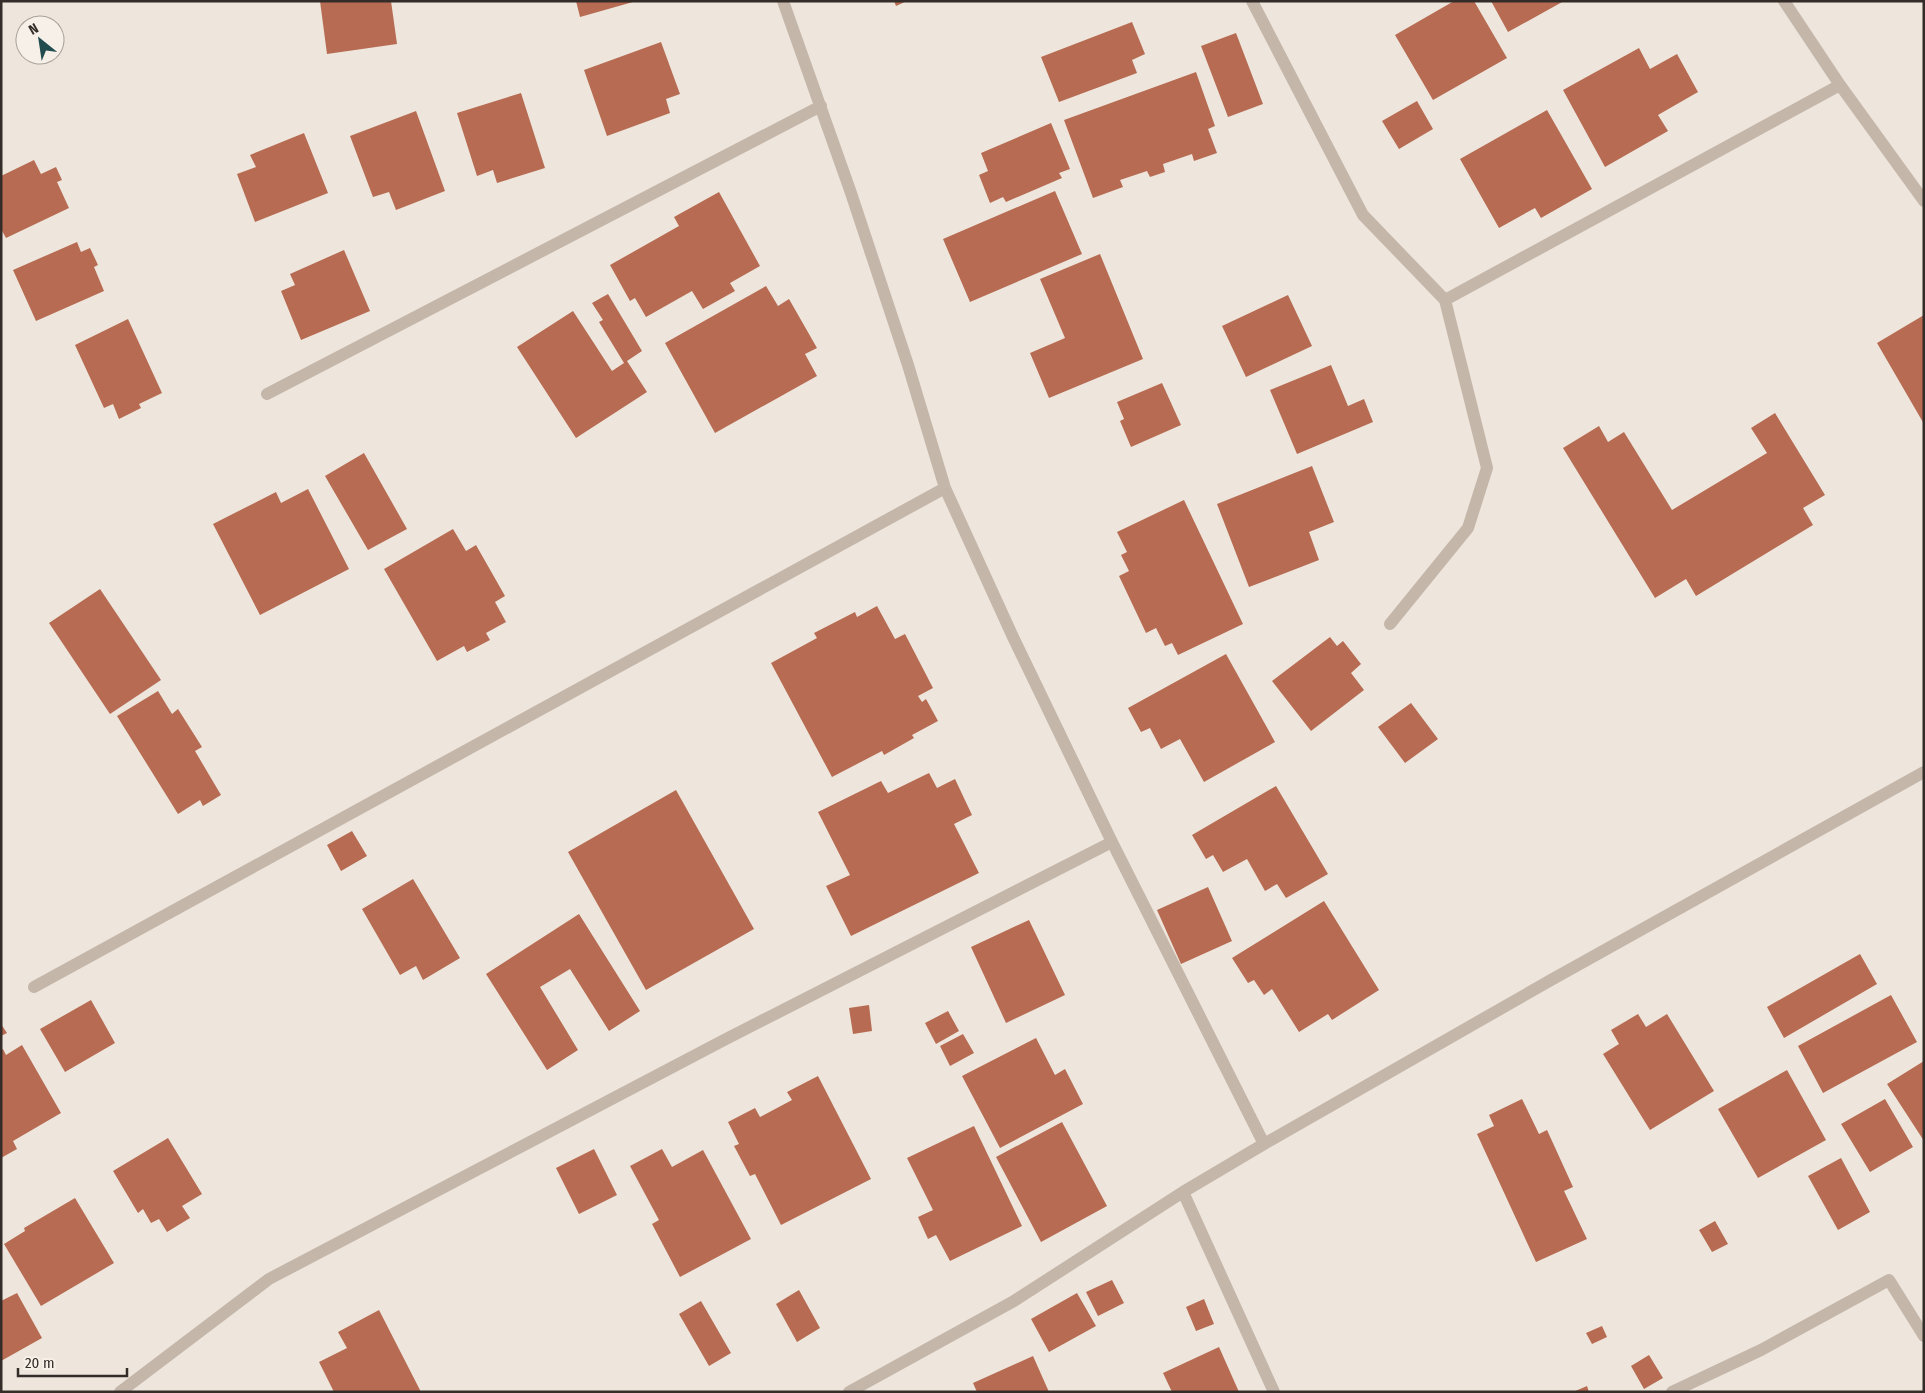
<svg xmlns="http://www.w3.org/2000/svg" width="1925" height="1393" viewBox="0 0 1925 1393" font-family="'Fira Sans Condensed',sans-serif">
	<style>
		.building { fill: #b66b52 }
		.lines { fill: none; stroke-linecap: round; stroke-linejoin: round }
		.minor { stroke: #c5b6aa; stroke-width: 12 }
	</style>
	<rect width="100%" height="100%" fill="#eee6dc"/>
	<path class="building" d="M320,1H391L397,44L327,54Z
		M576,1H632L633,2L580,17Z
		M894,1H907L896,6Z
		M1454,1H1474L1507,58L1433,100L1395,35Z
		M1491,1H1564L1508,32Z
		M1132,22L1145,54L1132,60L1137,73L1059,102L1041,57Z
		M1236,33L1263,104L1228,117L1201,46Z
		M661,42L680,94L666,99L670,113L607,136L584,70Z
		M1639,48L1650,69L1677,54L1698,92L1658,115L1668,131L1605,167L1563,90Z
		M1196,72L1215,126L1208,129L1217,153L1194,161L1192,154L1163,164L1165,172L1150,177L1147,171L1120,180L1123,187L1093,198L1064,120Z
		M521,93L545,168L497,183L493,170L477,176L457,113Z
		M1417,101L1433,129L1399,149L1382,121Z
		M1547,110L1592,189L1541,218L1535,208L1499,228L1460,159Z
		M416,111L445,191L396,210L389,192L373,197L350,136Z
		M1051,123L1070,169L1059,173L1062,178L1006,202L1003,197L990,203L979,175L988,171L981,153Z
		M304,133L328,193L255,222L237,174L256,167L250,155Z
		M34,160L41,174L56,167L62,180L57,182L69,208L6,238L1,229V176Z
		M1055,191L1082,254L970,302L943,239Z
		M719,192L760,266L730,283L735,291L703,309L692,291L646,317L635,298L630,301L610,265L679,226L674,217Z
		M77,242L81,252L90,248L98,265L94,267L104,291L36,321L13,270Z
		M344,250L370,311L301,340L281,291L295,285L290,274Z
		M1100,254L1143,359L1049,398L1030,353L1065,338L1040,279Z
		M766,286L778,306L789,299L817,348L805,354L817,376L715,433L665,343Z
		M608,294L642,351L627,361L647,392L576,438L517,347L573,311L612,371L624,363L599,322L603,320L592,303Z
		M1288,295L1312,346L1246,377L1222,326Z
		M1924,315V424L1877,343Z
		M128,319L162,393L139,404L141,408L119,419L113,404L104,408L75,345Z
		M1331,365L1348,406L1364,399L1373,422L1297,454L1270,390Z
		M1162,383L1181,425L1131,447L1120,421L1124,419L1117,402Z
		M1775,413L1825,495L1803,508L1813,525L1696,596L1686,579L1655,598L1563,448L1599,426L1608,442L1624,432L1672,510L1767,453L1751,428Z
		M364,453L407,529L368,550L325,476Z
		M1312,466L1334,522L1309,532L1319,560L1249,587L1217,504Z
		M308,489L349,569L260,615L213,524L276,492L281,503Z
		M1184,500L1243,624L1178,655L1172,643L1165,646L1156,628L1146,633L1119,576L1129,571L1121,555L1127,552L1117,532Z
		M453,529L466,551L476,545L505,596L495,602L506,622L486,633L490,640L467,652L464,646L437,661L384,569Z
		M100,589L161,680L110,714L49,623Z
		M877,606L895,639L905,634L933,688L918,696L922,702L926,699L938,721L912,735L914,738L884,755L882,751L832,777L771,663L817,638L814,633L855,612L857,617Z
		M1330,637L1337,646L1343,641L1361,664L1351,673L1364,690L1311,731L1272,681Z
		M1226,654L1275,742L1204,782L1180,739L1161,749L1150,728L1141,732L1128,708Z
		M158,691L172,714L178,709L202,747L195,751L221,795L203,806L200,800L178,814L117,716Z
		M1411,703L1438,739L1405,763L1378,727Z
		M929,773L937,788L955,779L972,815L954,824L979,873L851,936L826,886L850,875L818,812L881,781L888,793Z
		M1276,786L1328,874L1286,898L1277,884L1265,891L1247,859L1223,872L1213,855L1206,859L1192,835Z
		M676,790L754,929L646,990L568,852Z
		M352,831L367,856L341,871L327,845Z
		M413,879L460,958L423,980L416,966L400,975L362,909Z
		M1208,887L1232,941L1181,964L1157,910Z
		M1324,901L1379,990L1332,1020L1328,1014L1299,1032L1272,989L1264,995L1254,980L1248,983L1232,958Z
		M579,914L640,1011L609,1031L570,969L540,987L578,1050L547,1070L486,974Z
		M1029,920L1065,995L1006,1023L971,947Z
		M1860,954L1877,984L1784,1038L1767,1007Z
		M1891,995L1917,1042L1823,1093L1798,1046Z
		M91,1000L115,1043L65,1072L40,1029Z
		M869,1005L872,1031L853,1034L849,1008Z
		M948,1011L959,1031L936,1044L925,1023Z
		M1638,1014L1646,1027L1667,1014L1714,1091L1650,1130L1603,1054L1619,1044L1611,1030Z
		M1,1024L7,1033L1,1036Z
		M963,1034L974,1053L950,1066L940,1046Z
		M1036,1038L1055,1075L1065,1069L1083,1104L1000,1148L962,1076Z
		M22,1045L61,1113L13,1141L17,1149L1,1158V1050L3,1049L6,1055Z
		M1924,1061V1141L1887,1084Z
		M1787,1070L1826,1140L1758,1178L1718,1109Z
		M818,1076L871,1179L781,1225L755,1174L750,1176L734,1146L739,1144L728,1122L755,1108L760,1117L792,1100L787,1092Z
		M1522,1099L1539,1134L1547,1130L1573,1187L1564,1191L1587,1239L1536,1262L1477,1134L1494,1126L1489,1115Z
		M1885,1099L1913,1147L1870,1172L1841,1124Z
		M1062,1122L1107,1206L1041,1242L996,1157Z
		M974,1126L1022,1226L950,1261L936,1235L928,1239L918,1217L933,1210L907,1158Z
		M168,1138L202,1194L182,1206L190,1218L167,1232L159,1219L151,1223L143,1209L138,1213L113,1171Z
		M594,1149L617,1195L579,1214L556,1168Z
		M662,1149L672,1167L703,1150L751,1239L680,1277L652,1224L659,1220L630,1166Z
		M1841,1158L1870,1212L1838,1230L1808,1176Z
		M75,1198L114,1263L41,1306L4,1244L25,1231L24,1228Z
		M1715,1221L1728,1244L1712,1252L1699,1230Z
		M1112,1280L1124,1303L1098,1316L1086,1292Z
		M799,1290L820,1328L797,1342L776,1304Z
		M17,1293L42,1338L1,1361V1301Z
		M1077,1293L1096,1326L1049,1352L1031,1319Z
		M1204,1299L1214,1324L1196,1331L1186,1307Z
		M701,1301L731,1353L709,1366L679,1314Z
		M379,1310L421,1392H334L319,1362L347,1348L338,1332Z
		M1602,1326L1607,1337L1592,1344L1586,1333Z
		M1219,1347L1239,1392H1172L1163,1373Z
		M1649,1355L1663,1378L1644,1389L1631,1366Z
		M1033,1356L1049,1392H977L973,1383Z
		M1587,1386L1589,1392H1573Z"/>
	<g class="lines">
		<path class="minor" d="M783,1L851,193L908,365L945,488L1013,637L1112,842L1264,1144L1551,980L1924,772
			M1252,1L1363,215L1445,300L1487,468L1468,528L1390,624
			M1784,1L1840,85L1924,201
			M1445,300L1840,85
			M267,394L821,106
			M34,987L945,488
			M1183,1192L1274,1392
			M120,1392L269,1279L726,1039L1112,842
			M849,1392L1014,1301L1183,1192L1264,1144
			M1672,1392L1761,1350L1889,1280L1924,1336"/>
	</g>
	<rect width="1925" height="1393" fill="none" stroke="#332c28" stroke-width="5"/>
	<g transform="translate(40 40) rotate(330)"><circle r="24" fill="#f7f0e8" stroke="#a9a29b"/>
	<path d="M0-4L9 19L0 12L-9 19Z" fill="#234c4f"/>
	<text y="-8" font-size="14" font-weight="bold" text-anchor="middle" fill="#332c28">N</text>
	</g>
	<path d="M18 1368v8h109v-8" fill="none" stroke="#332c28" stroke-width="2.5"/>
	<text x="25" y="1368" font-size="15" fill="#332c28" stroke="#f7f0e8" stroke-width="4" paint-order="stroke">20 m</text>
</svg>
